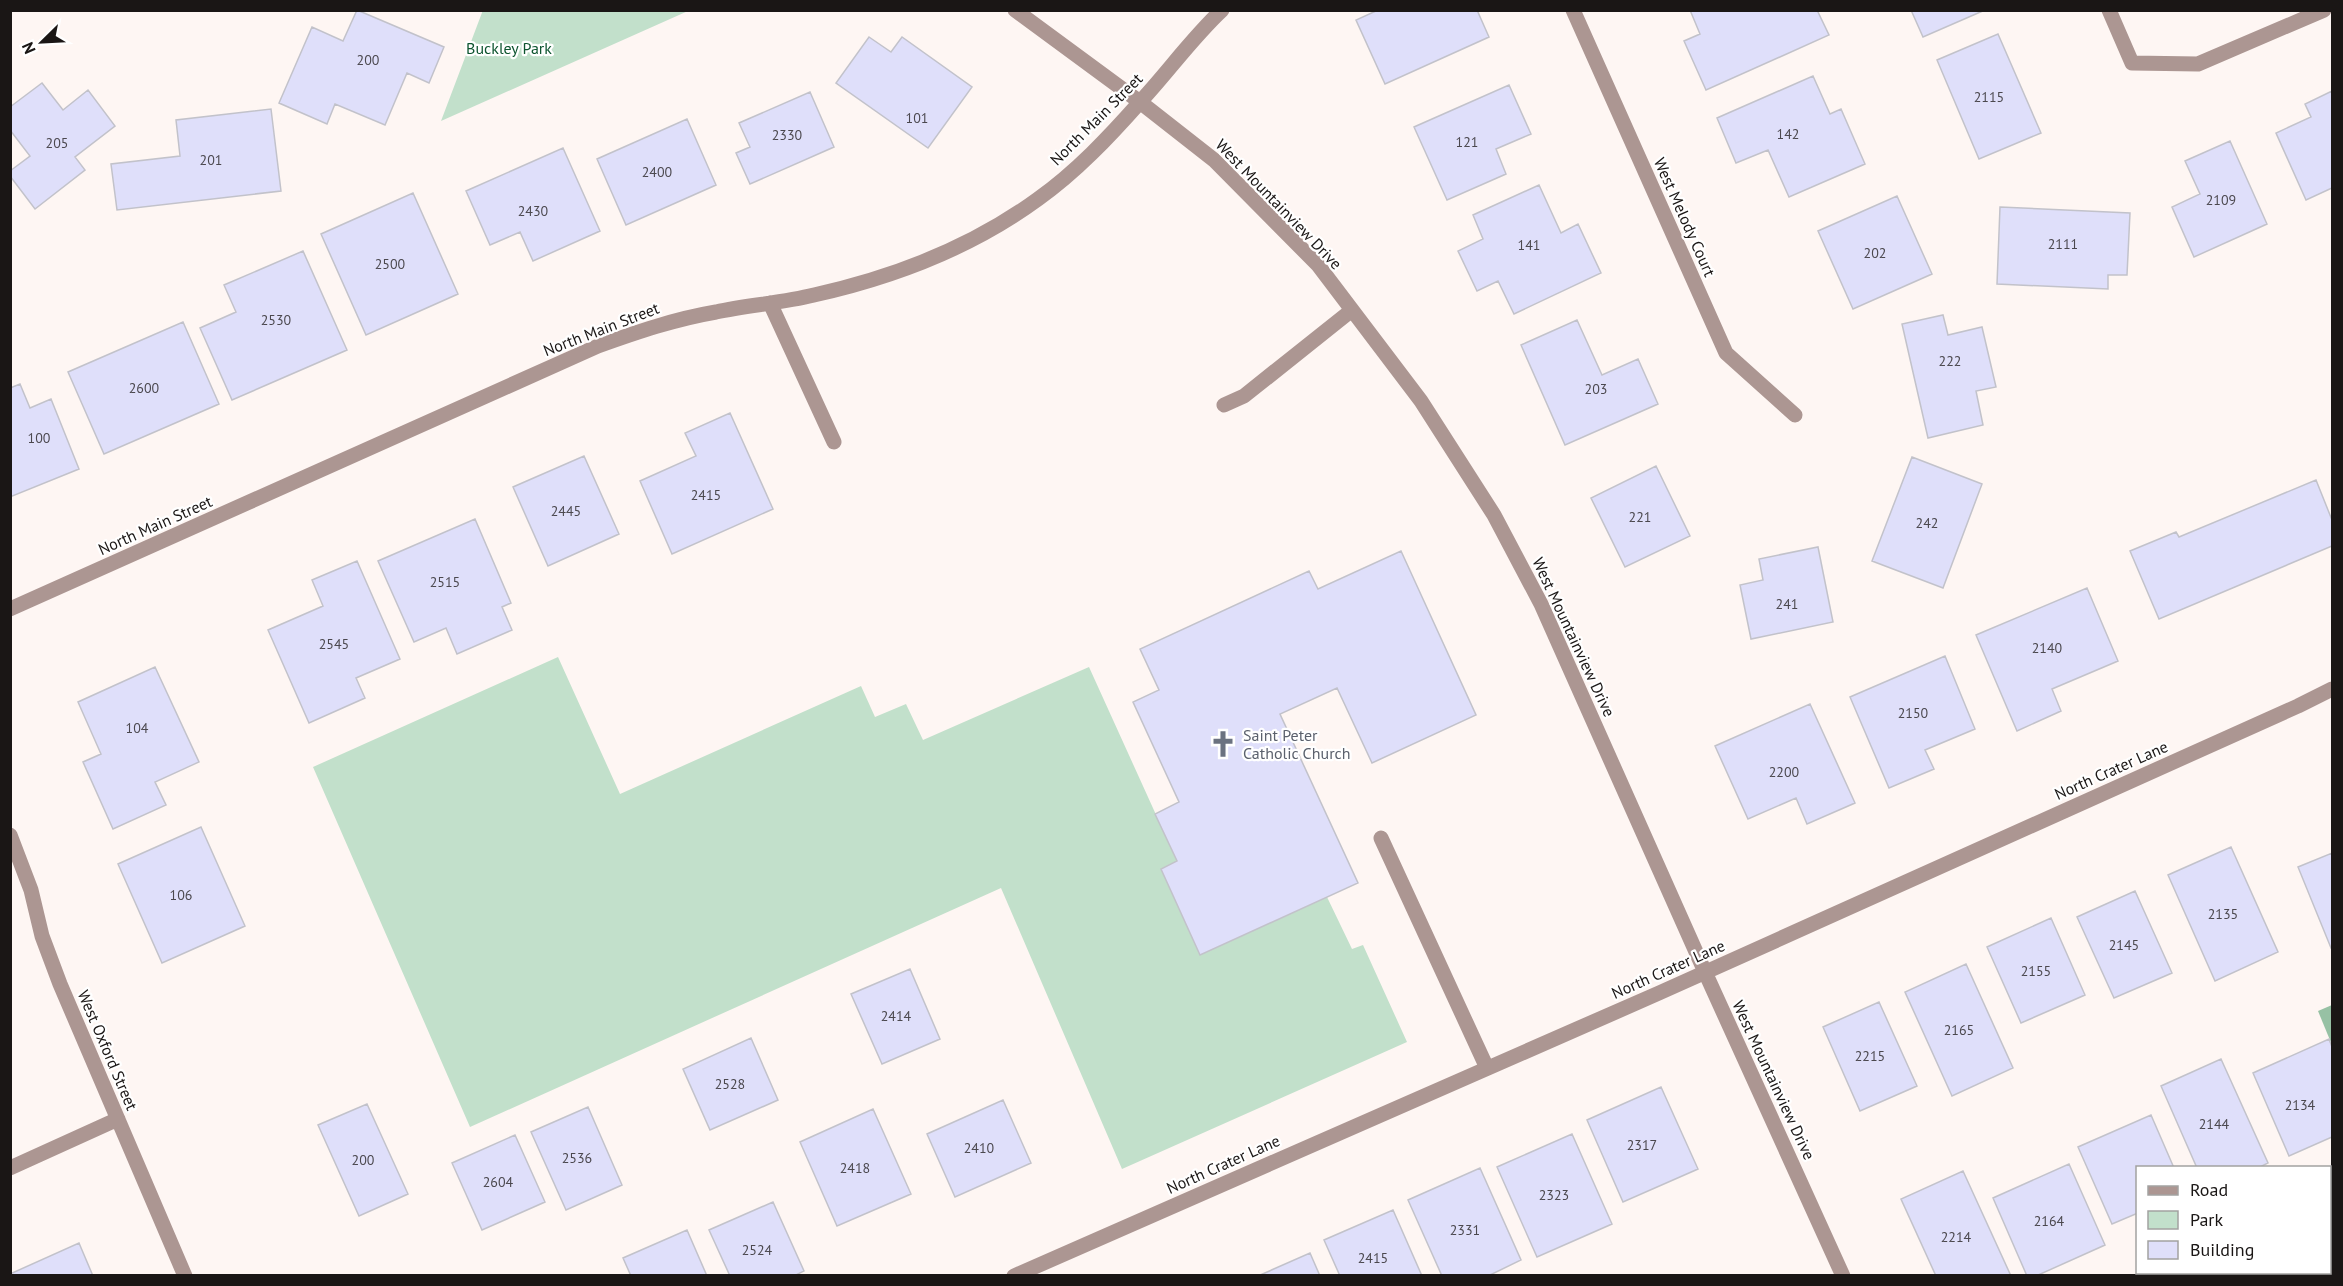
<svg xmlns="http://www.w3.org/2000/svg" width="2343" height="1286" viewBox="0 0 2343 1286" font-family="'PT Sans',sans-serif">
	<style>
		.green { fill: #c2e0cb }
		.forest { fill: #97c1a4 }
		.building { fill: #dfdffa; stroke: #c2c2ca; stroke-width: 1.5 }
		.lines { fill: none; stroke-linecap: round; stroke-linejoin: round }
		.minor { stroke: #ac9692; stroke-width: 15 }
		.labels { text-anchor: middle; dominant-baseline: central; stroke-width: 4.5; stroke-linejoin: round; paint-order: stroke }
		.number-label { font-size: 14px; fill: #4b484e }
		.park-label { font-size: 16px; fill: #0d542f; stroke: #fff }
		.street-label { font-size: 16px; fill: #1a1615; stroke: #fff }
		.worship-label { font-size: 16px; fill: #5b616d; stroke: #fff; text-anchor: start }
	</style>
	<rect width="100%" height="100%" fill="#fef6f3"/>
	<path class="green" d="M483,10H688V11L441,121Z
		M558,657L620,794L861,686L875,717L906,704L923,740L1089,667L1177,861L1161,869L1200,955L1327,897L1352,949L1363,945L1407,1042L1122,1169L1001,888L470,1127L313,767Z"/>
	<path class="forest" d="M2332,1005V1045L2318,1011Z"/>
	<path class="building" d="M357,10L444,47L429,83L407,73L385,125L335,104L327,124L279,103L312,27L343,41Z
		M1378,10H1477L1489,37L1385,84L1356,20Z
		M1690,10H1817L1829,35L1706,90L1684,41L1700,34Z
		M1911,10H1985L1923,37Z
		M1998,34L2041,133L1979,159L1937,60Z
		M869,37L891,52L902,37L972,87L928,148L836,83Z
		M1813,76L1830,114L1841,109L1865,164L1789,197L1768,150L1736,163L1717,118Z
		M42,83L63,110L88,90L115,126L75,157L85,170L35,209L10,176V171L30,156L10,130V107Z
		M1509,85L1531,134L1496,149L1506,174L1447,200L1414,127Z
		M2332,91V188L2306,200L2276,133L2311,117L2305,104Z
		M810,92L834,147L750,184L736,153L750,147L739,123Z
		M271,109L281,191L117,210L111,164L180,156L176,120Z
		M687,119L716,185L626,225L597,159Z
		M2230,141L2267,224L2194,257L2172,207L2200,194L2185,161Z
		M563,148L600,231L533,261L520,232L490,245L466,191Z
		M1539,185L1561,233L1578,224L1601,273L1514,314L1498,281L1477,291L1458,251L1483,239L1473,215Z
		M413,193L458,294L366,335L321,234Z
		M1897,196L1932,274L1853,309L1818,231Z
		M2000,207L2130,213L2127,275H2108V289L1997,284Z
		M303,251L347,350L232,400L200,328L236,312L224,285Z
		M1943,315L1948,335L1982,327L1996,387L1976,391L1983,425L1928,438L1902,324Z
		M1577,320L1602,375L1638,359L1658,404L1565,445L1521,345Z
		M183,322L219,404L104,454L68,372Z
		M20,384L30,408L51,399L79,469L10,497V388Z
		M730,413L773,509L672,554L640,481L696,456L685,433Z
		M584,456L619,534L548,566L513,487Z
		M1912,457L1982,484L1943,588L1872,561Z
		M1656,466L1690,536L1625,567L1591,498Z
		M2316,480L2332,520V546L2159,619L2130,551L2176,532L2179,537Z
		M475,519L511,603L502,607L512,630L457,654L446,628L414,642L378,561Z
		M1818,547L1833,622L1751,639L1740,585L1763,580L1759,559Z
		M1401,551L1476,715L1372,763L1337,688L1280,714L1358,883L1200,955L1161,869L1177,861L1155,814L1179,802L1133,702L1159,690L1140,649L1309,571L1318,589Z
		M357,561L400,659L356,678L365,698L309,723L268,630L323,606L312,580Z
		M2087,588L2118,661L2052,689L2061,711L2017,731L1976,635Z
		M1945,656L1975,729L1925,750L1934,769L1889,788L1850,697Z
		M155,667L199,762L155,782L166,805L113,829L83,762L101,754L78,702Z
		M1810,704L1855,803L1807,824L1796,798L1748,819L1715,746Z
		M201,827L245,926L162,963L118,864Z
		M2231,847L2278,952L2215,981L2168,875Z
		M2332,853V947L2331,948L2298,867Z
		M2135,891L2172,973L2114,998L2077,917Z
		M2051,918L2085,995L2021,1023L1987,947Z
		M1966,964L2013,1068L1952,1096L1905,992Z
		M910,969L940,1039L882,1064L851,994Z
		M1879,1002L1917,1086L1860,1111L1823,1027Z
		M751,1038L778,1100L710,1130L683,1069Z
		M2329,1039L2332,1047V1137L2289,1156L2253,1073Z
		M2221,1059L2268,1163L2258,1168H2197L2161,1086Z
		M1661,1087L1698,1169L1623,1202L1587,1120Z
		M1003,1100L1031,1163L955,1197L927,1134Z
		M367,1104L408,1194L359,1216L318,1125Z
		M588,1107L622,1185L566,1210L531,1132Z
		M873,1109L911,1194L837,1226L800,1142Z
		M2151,1115L2174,1168H2138V1213L2112,1224L2078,1147Z
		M1572,1134L1612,1224L1537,1257L1497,1167Z
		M515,1135L545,1202L482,1230L452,1163Z
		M2069,1164L2105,1245L2036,1276H2027L1993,1198Z
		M1480,1168L1521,1260L1488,1276H1442L1408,1200Z
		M1963,1171L2011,1276H1936L1901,1199Z
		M773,1202L804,1271L794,1276H730L709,1230Z
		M1393,1210L1422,1276H1340L1324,1240Z
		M687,1230L707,1276H631L623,1258Z
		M79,1243L93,1276H10V1274Z
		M1310,1253L1320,1276H1258Z"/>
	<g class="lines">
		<path class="minor" d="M1015,10L1140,102L1214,160L1318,265L1421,401L1494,515L1541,604L1705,972L1843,1276
			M1573,10L1726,353L1795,415
			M2109,10L2132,63L2198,64L2324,10
			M770,303L834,442
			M1224,405L1244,396L1352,310
			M10,609L598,346C637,332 675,319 716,312C748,305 782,303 814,295C895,277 971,248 1038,199C1076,172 1109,137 1140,102C1168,72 1192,38 1222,10
			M10,835L31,890L42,936L60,984L185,1276
			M1381,838C1416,915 1452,991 1487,1068
			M10,1168L118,1119
			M2330,1235L2332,1233
			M1014,1276L1659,993L2298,706L2332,689
			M2237,1276L2244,1272"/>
	</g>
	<defs>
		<symbol id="church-bare" viewBox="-9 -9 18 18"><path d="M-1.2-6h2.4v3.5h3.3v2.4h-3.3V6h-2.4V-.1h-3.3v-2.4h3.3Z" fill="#6b7280" stroke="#fff" stroke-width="2.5" paint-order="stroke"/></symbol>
	</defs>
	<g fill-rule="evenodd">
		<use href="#church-bare" x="1204" y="725" width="38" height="38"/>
	</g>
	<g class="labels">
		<g class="number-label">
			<text x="368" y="60">200</text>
			<text x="1989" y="97">2115</text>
			<text x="917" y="118">101</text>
			<text x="1788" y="134">142</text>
			<text x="787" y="135">2330</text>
			<text x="1467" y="142">121</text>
			<text x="57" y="143">205</text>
			<text x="211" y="160">201</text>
			<text x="657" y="172">2400</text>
			<text x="2221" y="200">2109</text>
			<text x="533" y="211">2430</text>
			<text x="2063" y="244">2111</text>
			<text x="1529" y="245">141</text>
			<text x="1875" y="253">202</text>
			<text x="390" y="264">2500</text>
			<text x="276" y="320">2530</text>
			<text x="1950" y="361">222</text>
			<text x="144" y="388">2600</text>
			<text x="1596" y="389">203</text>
			<text x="39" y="438">100</text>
			<text x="706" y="495">2415</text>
			<text x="566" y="511">2445</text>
			<text x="1640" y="517">221</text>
			<text x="1927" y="523">242</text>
			<text x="445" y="582">2515</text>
			<text x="1787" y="604">241</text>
			<text x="334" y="644">2545</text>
			<text x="2047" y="648">2140</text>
			<text x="1913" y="713">2150</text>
			<text x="137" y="728">104</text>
			<text x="1784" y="772">2200</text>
			<text x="181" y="895">106</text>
			<text x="2223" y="914">2135</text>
			<text x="2124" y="945">2145</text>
			<text x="2036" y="971">2155</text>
			<text x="896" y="1016">2414</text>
			<text x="1959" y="1030">2165</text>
			<text x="1870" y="1056">2215</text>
			<text x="730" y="1084">2528</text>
			<text x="2300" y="1105">2134</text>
			<text x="2214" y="1124">2144</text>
			<text x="1642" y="1145">2317</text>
			<text x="979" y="1148">2410</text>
			<text x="577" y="1158">2536</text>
			<text x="363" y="1160">200</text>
			<text x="855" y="1168">2418</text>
			<text x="498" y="1182">2604</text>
			<text x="1554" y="1195">2323</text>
			<text x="2049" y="1221">2164</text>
			<text x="1465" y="1230">2331</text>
			<text x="1956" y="1237">2214</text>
			<text x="757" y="1250">2524</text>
			<text x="1373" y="1258">2415</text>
		</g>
		<g class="park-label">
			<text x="509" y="48">Buckley Park</text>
		</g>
		<g class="street-label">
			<text transform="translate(1096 119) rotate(-45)">North Main Street</text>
			<text transform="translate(1279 204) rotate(46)">West Mountainview Drive</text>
			<text transform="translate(1685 217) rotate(66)">West Melody Court</text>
			<text transform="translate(601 329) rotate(-21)">North Main Street</text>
			<text transform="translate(155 525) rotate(-24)">North Main Street</text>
			<text transform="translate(1574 637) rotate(65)">West Mountainview Drive</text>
			<text transform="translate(2111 770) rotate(-24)">North Crater Lane</text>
			<text transform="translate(1668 969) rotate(-24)">North Crater Lane</text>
			<text transform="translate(108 1050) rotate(67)">West Oxford Street</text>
			<text transform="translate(1774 1080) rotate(65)">West Mountainview Drive</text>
			<text transform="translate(1223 1164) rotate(-24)">North Crater Lane</text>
		</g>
		<g class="worship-label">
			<text x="1243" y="735">Saint Peter<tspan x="1243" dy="18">Catholic Church</tspan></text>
		</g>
	</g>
	<rect width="2343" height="1286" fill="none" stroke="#1a1615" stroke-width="24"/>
	<rect x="2136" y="1166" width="195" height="108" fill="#ffffff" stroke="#a3a2a1" stroke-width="1.5"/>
	<rect x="2148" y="1186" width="30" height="9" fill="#ac9692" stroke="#a3a2a1" stroke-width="1.5"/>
	<text x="2190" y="1196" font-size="18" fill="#1a1615">Road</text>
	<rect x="2148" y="1211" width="30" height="18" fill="#c2e0cb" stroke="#a3a2a1" stroke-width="1.5"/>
	<text x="2190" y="1226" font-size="18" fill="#1a1615">Park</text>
	<rect x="2148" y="1241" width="30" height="18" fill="#dfdffa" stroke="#a3a2a1" stroke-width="1.5"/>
	<text x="2190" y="1256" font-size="18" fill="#1a1615">Building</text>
	<g transform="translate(42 42) rotate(246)" stroke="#ffffff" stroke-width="4.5" paint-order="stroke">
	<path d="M0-4.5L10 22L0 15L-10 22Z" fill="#1a1615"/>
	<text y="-9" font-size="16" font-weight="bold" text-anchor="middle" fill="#1a1615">N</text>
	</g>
</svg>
